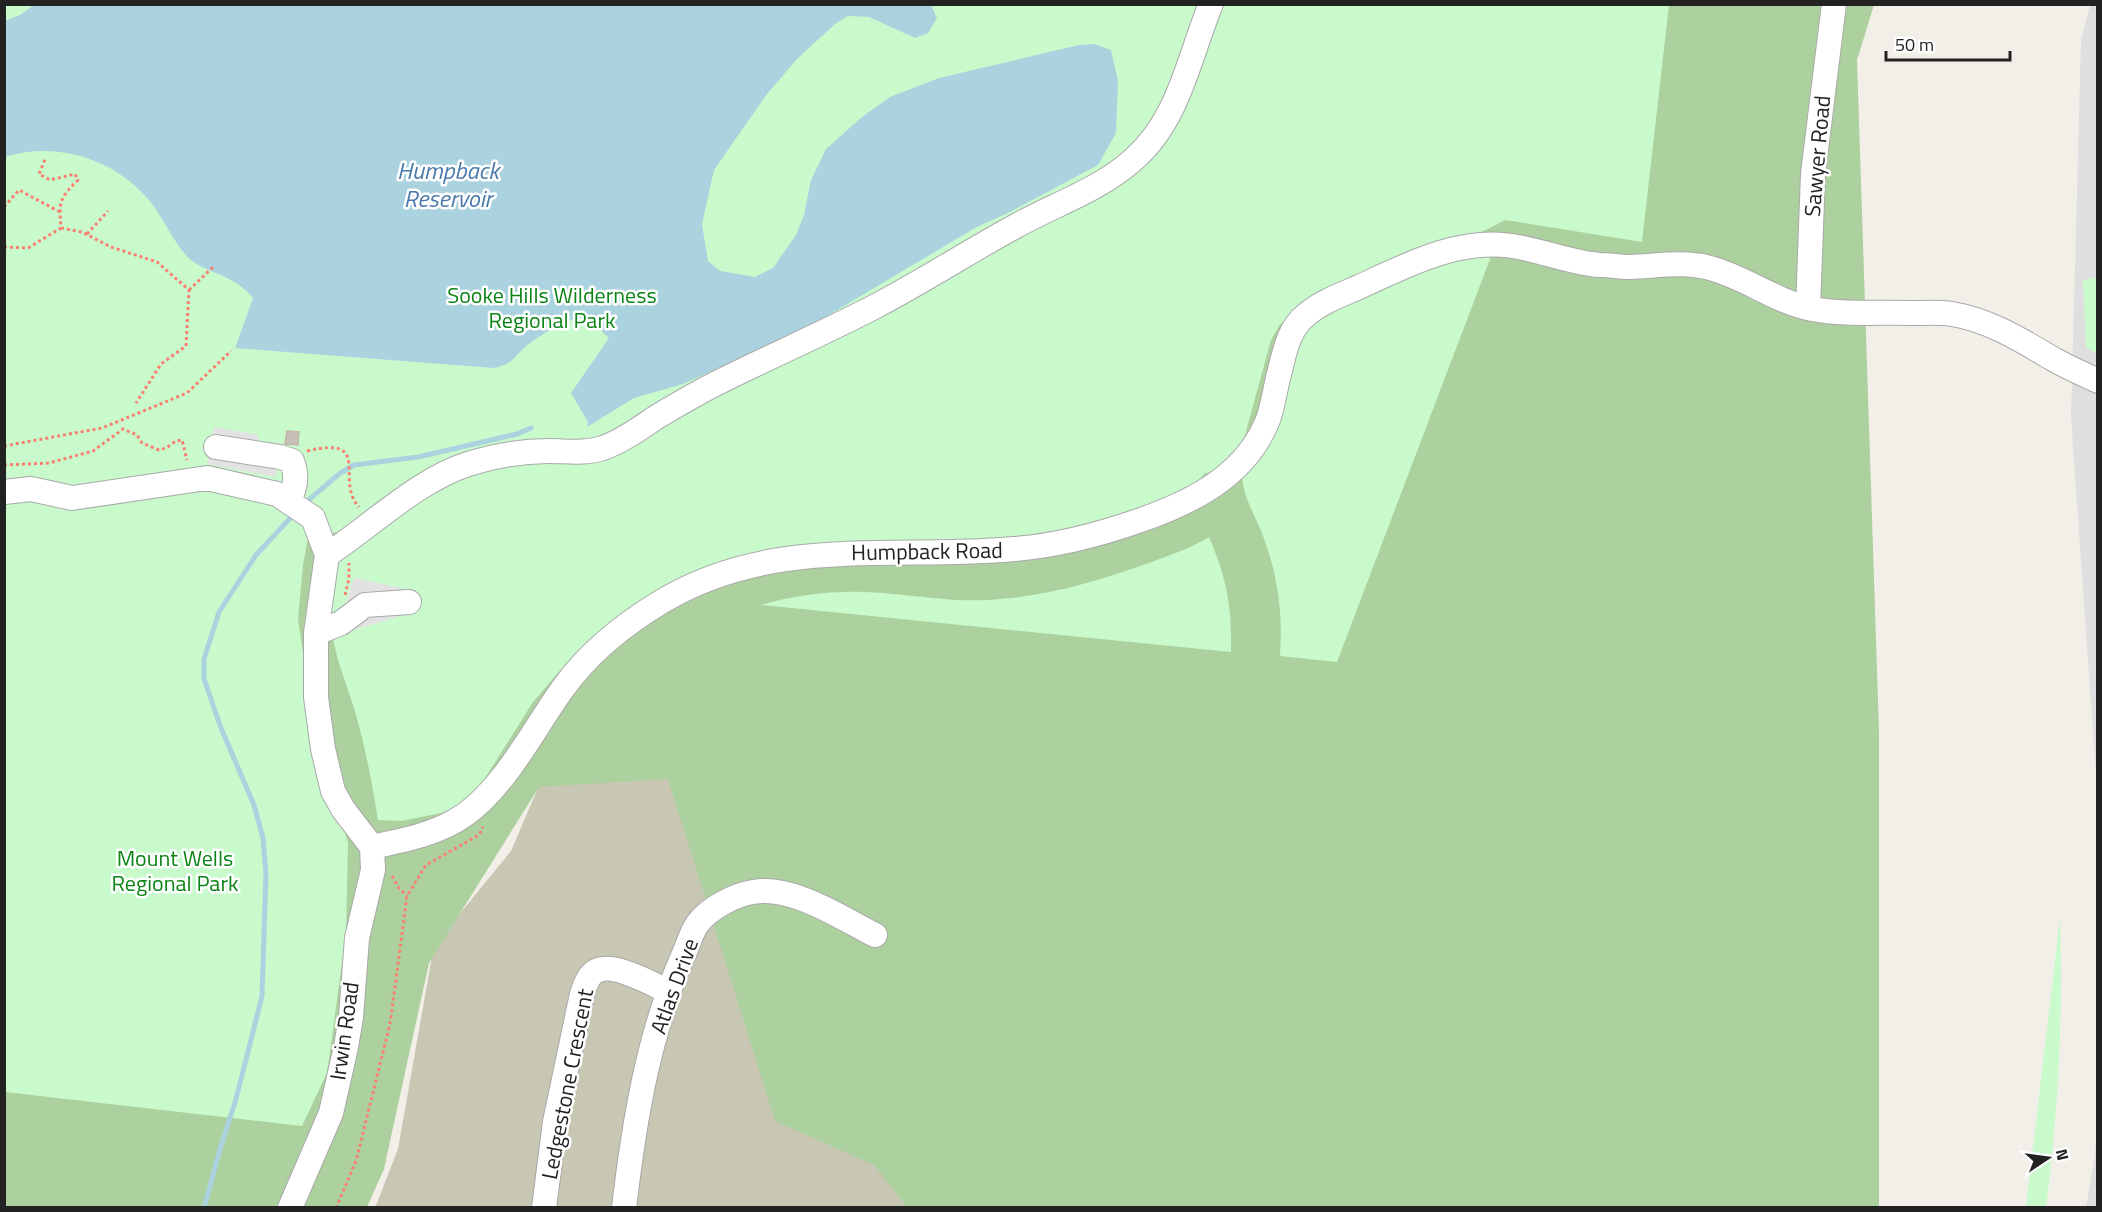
<svg xmlns="http://www.w3.org/2000/svg" width="2102" height="1212" viewBox="0 0 2102 1212" font-family="'Titillium Web',sans-serif">
	<style>
		.residential { fill: #e0dfdf }
		.construction { fill: #c7c7b4 }
		.forest { fill: #add19e }
		.park { fill: #c8facc }
		.parking { fill: #e2e2e2 }
		.water { fill: #aad3df }
		.lines { fill: none; stroke-linecap: round; stroke-linejoin: round }
		.stream { stroke: #aad3df; stroke-width: 5 }
		.building { fill: #c7bfb8; stroke: #c4b6ab; stroke-width: 1.5 }
		.minor-casing { stroke: #a9a9a9; stroke-width: 26 }
		.path { stroke: #fa8072; stroke-width: 3; stroke-dasharray: 3 3; stroke-linecap: butt }
		.minor { stroke: #fff; stroke-width: 24 }
		.labels { text-anchor: middle; dominant-baseline: central; stroke-width: 5; stroke-linejoin: round; paint-order: stroke }
		.street-label { font-size: 22px; fill: #222; stroke: #fff }
		.park-label { font-size: 22px; fill: #0c8416; stroke: #fff }
		.water-label { font-size: 24px; font-style: italic; fill: #4a7aab; stroke: #fff }
	</style>
	<rect width="100%" height="100%" fill="#f2efe9"/>
	<path class="residential" d="M2090,5H2097V790L2071,417L2081,41Z
		M2097,1118V1207H2086L2095,1155Z"/>
	<path class="construction" d="M630,666L994,1207L375,1208L398,1149L434,945L511,851L553,753Z"/>
	<path class="forest" d="M931,4L1874,5L1857,60L1879,731V1207H907L874,1165L775,1121L668,779L539,787L429,963L384,1169L367,1207H5L4,157Z"/>
	<path class="park" d="M5,5H1669L1642,242L1505,220L1490,228L1289,316L1279,326L1271,340L1242,446L1228,472L1205,473L1194,486L1179,498L1058,541L821,543L764,552L594,637L564,666L533,702L475,794L459,806L441,813L401,821L378,820C372,782 365,745 354,708C346,681 332,651 332,623C331,592 338,563 347,533L309,532L303,565L298,619L315,732L348,843L346,934L327,1073L302,1126L5,1092Z
		M1495,246L1337,662L1280,656C1283,614 1278,576 1263,536C1256,517 1245,501 1242,479L1253,462L1305,324L1387,284Z
		M2097,277H2098L2097,354L2086,347L2083,280Z
		M1209,537C1227,579 1232,607 1231,652L761,605C795,595 830,591 864,592C895,593 925,598 955,600C1021,603 1085,586 1146,564C1168,556 1189,549 1209,537Z
		M2060,918C2063,1010 2059,1100 2048,1191L2046,1207H2026Z"/>
	<path class="parking" d="M214,427L259,435L257,445L281,449L276,477L207,464Z
		M356,578L414,591L415,598L407,614L347,632V603L351,583Z"/>
	<path class="water" d="M34,5H931L937,18L928,33L915,38L869,17L848,16L835,24L797,59L767,94L714,170L702,224L708,261L720,271L755,277L773,268L796,235L804,215L811,180L826,149L862,117L890,97L939,78L1079,45L1094,44L1111,50L1118,81L1116,133L1098,165L1012,211L975,228L812,325L683,384L634,398L587,427L588,422L571,393L609,338L586,316C566,320 540,334 524,348C510,361 514,363 494,368L235,348L253,298C233,274 213,276 191,260C177,249 164,219 152,204C119,160 57,140 5,157V21L20,15Z"/>
	<g class="lines">
		<path class="stream" d="M305,503L339,474L354,465L418,457L517,434L531,428
			M204,1208L220,1149L236,1099L262,996L266,873L263,838L254,805L221,728L204,679V659L219,612L256,555L294,514"/>
	</g>
	<path class="building" d="M287,431L299,432L298,445L285,444Z"/>
	<g class="lines">
		<defs>
			<path id="minor" d="M1808,308L1813,174L1834,4
				M216,447L280,457L292,461C298,477 295,487 289,502
				M4,492L31,489L72,498L207,478L277,494L313,518L327,555L316,633V697L323,749L333,791L343,809L372,847
				M327,555C371,526 418,480 468,464C493,456 523,451 549,451C567,451 585,454 603,448C622,441 639,429 655,418C675,406 695,394 717,383C769,357 822,334 874,307C922,282 968,252 1016,226C1055,204 1100,190 1134,159C1179,120 1189,57 1211,4
				M316,633L341,623L365,605L409,602
				M372,847C405,840 438,834 466,814C507,784 534,728 564,687C590,651 623,625 661,602C771,535 893,560 1014,549C1056,546 1101,534 1141,520C1195,501 1248,474 1269,417C1273,404 1275,391 1278,378C1284,356 1287,330 1306,315C1321,302 1341,295 1359,287C1407,265 1458,238 1512,246C1542,250 1570,263 1600,265C1610,265 1620,267 1630,267C1657,266 1684,261 1710,268C1745,277 1776,302 1812,309C1844,315 1880,312 1912,313C1925,313 1940,312 1952,314C1989,320 2021,340 2053,359C2067,367 2083,374 2098,381
				M290,1208L331,1113L346,1047L351,1017L357,938L373,870L372,847
				M544,1208L555,1122L582,994C585,986 587,978 593,973C610,959 652,984 669,992
				M624,1208C634,1123 648,1035 683,956C688,946 691,932 698,923C710,908 734,895 753,892C793,885 841,918 875,935"/>
		</defs>
		<use href="#minor" class="minor-casing"/>
		<path class="path" d="M4,207L19,190L60,212
			M61,228L82,232L111,247L157,262L189,290L186,346L161,364L136,403
			M87,234L108,211
			M4,247L28,248L61,228C59,201 59,199 78,180L75,174L50,180L39,174L46,157
			M189,290L213,267
			M4,446L102,428L187,393L231,351
			M307,451C374,435 334,480 359,507
			M4,465L49,463L93,451L123,429L137,435L142,443L159,450L166,448L176,441L182,440L187,460
			M345,595L349,578V563
			M392,876L399,888L407,896
			M336,1208L356,1161L390,1024L407,896L426,865L479,835L483,827"/>
		<use href="#minor" class="minor"/>
	</g>
	<g class="labels">
		<g class="street-label">
			<text transform="translate(1817 156) rotate(-85)">Sawyer Road</text>
			<text transform="translate(927 551) rotate(-1)">Humpback Road</text>
			<text transform="translate(674 986) rotate(-70)">Atlas Drive</text>
			<text transform="translate(344 1031) rotate(-82)">Irwin Road</text>
			<text transform="translate(567 1084) rotate(-79)">Ledgestone Crescent</text>
		</g>
		<g class="park-label">
			<text x="552" y="295">Sooke Hills Wilderness<tspan x="552" dy="25">Regional Park</tspan></text>
			<text x="175" y="858">Mount Wells<tspan x="175" dy="25">Regional Park</tspan></text>
		</g>
		<g class="water-label">
			<text x="448" y="170">Humpback<tspan x="448" dy="28">Reservoir</tspan></text>
		</g>
	</g>
	<rect width="2102" height="1212" fill="none" stroke="#222222" stroke-width="12"/>
	<g transform="translate(2048 1158) rotate(77)" stroke="#ffffff" stroke-width="4.5" paint-order="stroke">
	<path d="M0-4.5L10 22L0 15L-10 22Z" fill="#222222"/>
	<text y="-9" font-size="16" font-weight="bold" text-anchor="middle" fill="#222222">N</text>
	</g>
	<path d="M1886 51v9h124v-9" fill="none" stroke="#222222" stroke-width="3"/>
	<text x="1895" y="51" font-size="18" fill="#222222" stroke="#ffffff" stroke-width="4.5" paint-order="stroke">50 m</text>
</svg>
